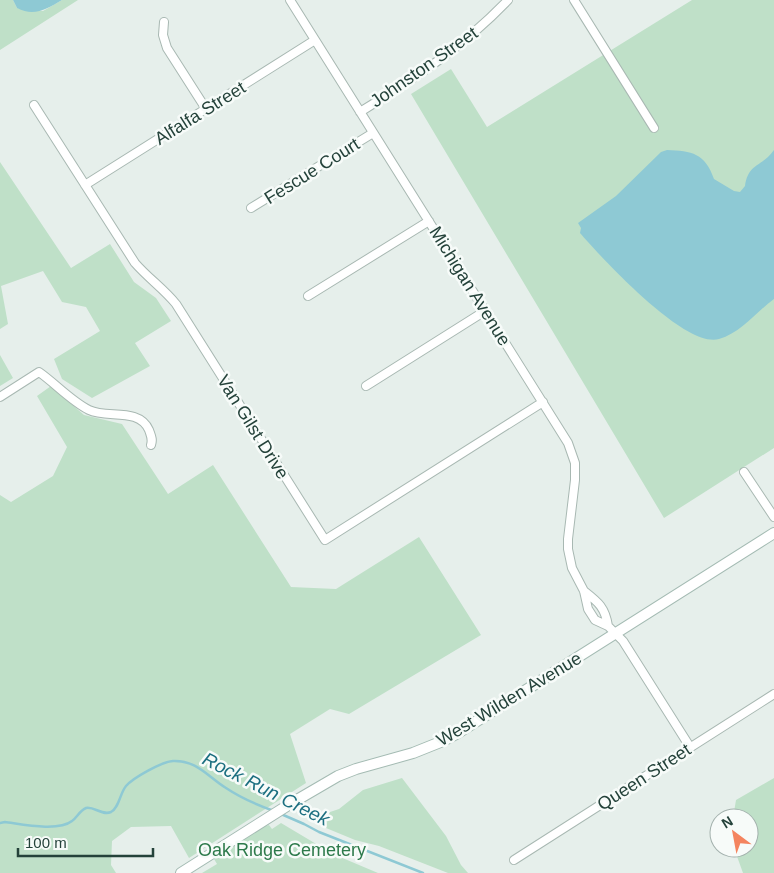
<svg xmlns="http://www.w3.org/2000/svg" width="774" height="873" viewBox="0 0 774 873" font-family="Helvetica,sans-serif">
	<style>
		.green { fill: #bfe0c8 }
		.water { fill: #8ec9d4 }
		.lines { fill: none; stroke-linecap: round; stroke-linejoin: round }
		.stream { stroke: #8ec9d4; stroke-width: 2.5 }
		.street-casing { stroke: #a8b8b2; stroke-width: 10 }
		.secondary-casing { stroke: #a4bbb3; stroke-width: 12 }
		.street { stroke: #fff; stroke-width: 8 }
		.secondary { stroke: #fff; stroke-width: 10 }
		.labels { text-anchor: middle; dominant-baseline: central; stroke-width: 5; stroke-linejoin: round; paint-order: stroke }
		.street-label { font-size: 18px; fill: #24423a; stroke: #f7fbf9 }
		.park-label { font-size: 18px; fill: #2d7a4b; stroke: #f7fbf9 }
		.water-label { font-size: 19px; font-style: italic; fill: #1c6f80; stroke: #f7fbf9 }
	</style>
	<rect width="100%" height="100%" fill="#e6efeb"/>
	<path class="green" d="M0,0H13L17,8L43,11L62,0H78L0,50Z
		M692,0H774V448L664,518L411,94L451,69L487,127Z
		M0,162L71,268L110,244L134,282L156,298L171,321L135,343L150,366L92,398L62,379L54,359L100,331L86,307L62,302L43,271L1,286L8,324L0,329Z
		M0,355L13,378L0,386Z
		M51,386L84,415L122,424L168,494L213,465L291,587L336,589L419,537L481,635L349,714L330,709L290,734L306,783L189,858L171,826L131,827L112,841L111,865L116,873H0V495L11,502L53,476L67,447L37,396Z
		M402,778L446,836L461,865L468,873H448L379,846L355,840L326,828L315,820L324,814L339,809L363,790Z
		M774,778V873H743L734,848H749V818H733L736,800Z
		M281,823L333,854L378,873H202L217,864L214,859L265,826L269,825L272,829Z"/>
	<path class="water" d="M13,0H62C47,9 34,17 17,8Z
		M667,150C692,151 705,153 714,179L734,191L740,192L745,186C748,163 762,167 774,150V299C756,312 741,333 719,339C685,349 601,257 580,233L581,228L578,223L616,196L661,152Z"/>
	<g class="lines">
		<path class="stream" d="M281,814L304,824L319,832L423,873
			M0,823L5,822C21,824 58,832 72,821C77,818 79,811 86,808C94,806 102,816 111,812C119,808 120,793 126,786C133,778 161,762 173,761C197,760 208,777 226,788C241,798 257,805 274,811"/>
		<defs>
			<path id="street" d="M290,0L568,443L575,463V480L568,539V549L572,568L584,591L588,609L595,620L608,626L623,641L690,747
				M574,0L654,128
				M164,22L163,35L167,48L206,109
				M34,105L135,263C148,278 164,289 176,304L325,540L543,402
				M360,112C415,78 463,47 508,0
				M85,185L315,40
				M251,208L373,133
				M308,296L429,221
				M366,386L485,311
				M0,397L39,372C56,384 71,401 89,410C107,419 139,407 149,430C151,436 153,439 151,445
				M744,472L774,517
				M584,591C598,602 605,607 608,626
				M514,860L774,694"/>
			<path id="secondary" d="M181,873L290,804L338,776L356,769L413,753L443,741L458,733L774,533"/>
		</defs>
		<use href="#street" class="street-casing"/>
		<use href="#secondary" class="secondary-casing"/>
		<use href="#street" class="street"/>
		<use href="#secondary" class="secondary"/>
	</g>
	<g class="labels">
		<g class="street-label">
			<text transform="translate(424 67) rotate(-35)">Johnston Street</text>
			<text transform="translate(200 113) rotate(-32)">Alfalfa Street</text>
			<text transform="translate(312 171) rotate(-32)">Fescue Court</text>
			<text transform="translate(470 286) rotate(58)">Michigan Avenue</text>
			<text transform="translate(253 427) rotate(58)">Van Gilst Drive</text>
			<text transform="translate(509 699) rotate(-31)">West Wilden Avenue</text>
			<text transform="translate(644 777) rotate(-33)">Queen Street</text>
		</g>
		<g class="park-label">
			<text x="282" y="850">Oak Ridge Cemetery</text>
		</g>
		<g class="water-label">
			<text transform="translate(266 789) rotate(27)">Rock Run Creek</text>
		</g>
	</g>
	<g transform="translate(734 833) rotate(328)"><circle r="24" fill="#f7fbf9" stroke="#a3b1ad"/>
	<path d="M0-4L9 19L0 12L-9 19Z" fill="#f4845f"/>
	<text y="-8" font-size="14" font-weight="bold" text-anchor="middle" fill="#24423a">N</text>
	</g>
	<path d="M18 848v8h135v-8" fill="none" stroke="#24423a" stroke-width="2.5"/>
	<text x="25" y="848" font-size="15" fill="#24423a" stroke="#f7fbf9" stroke-width="4" paint-order="stroke">100 m</text>
</svg>
